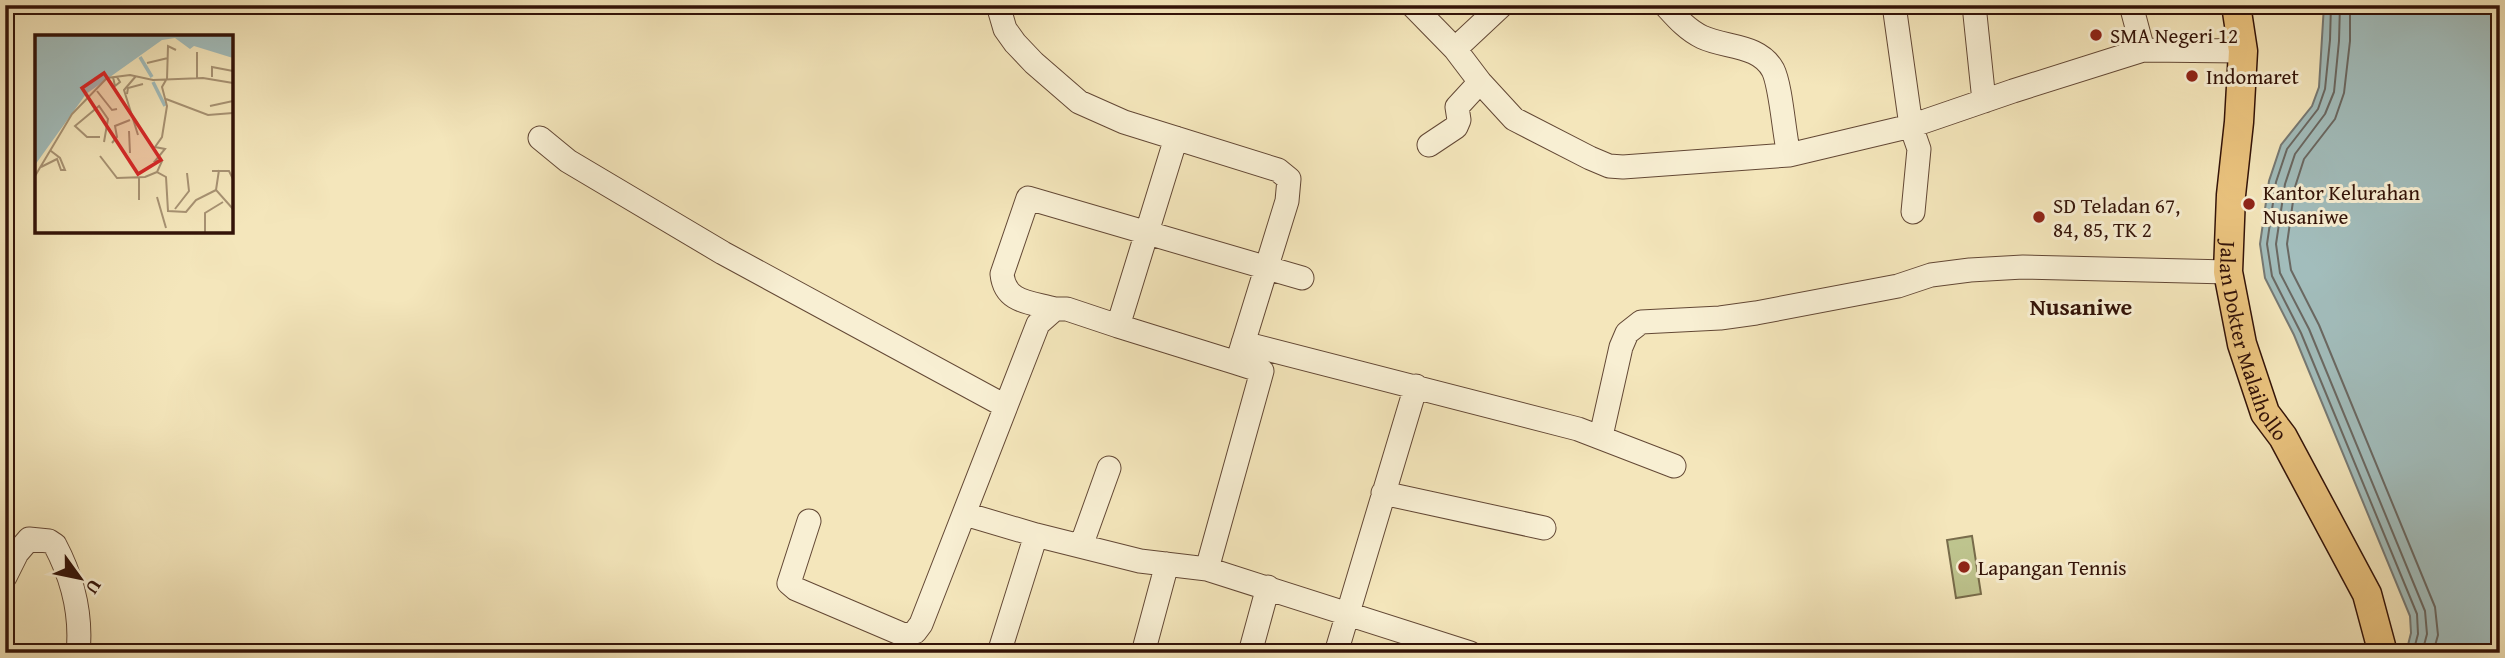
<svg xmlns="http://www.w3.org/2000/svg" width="2505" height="658" viewBox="0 0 2505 658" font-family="'Gentium Book Plus',serif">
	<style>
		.green { fill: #bec48e; stroke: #786c4b; stroke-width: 2 }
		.water { fill: #a2bdbc; stroke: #767974; stroke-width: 2 }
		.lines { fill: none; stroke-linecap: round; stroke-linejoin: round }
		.shore { stroke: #6a6862; stroke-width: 2 }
		.minor-casing { stroke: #634835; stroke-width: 25 }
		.major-casing { stroke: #331308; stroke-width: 31 }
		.minor { stroke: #f8efd3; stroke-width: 23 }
		.major { stroke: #eac37e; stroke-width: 28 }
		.poi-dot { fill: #8f2418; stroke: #f8efd3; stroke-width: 2.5 }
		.labels { text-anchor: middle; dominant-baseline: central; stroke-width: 6; stroke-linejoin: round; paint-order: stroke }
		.poi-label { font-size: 21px; fill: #331308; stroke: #f8efd3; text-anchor: start }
		.street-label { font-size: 21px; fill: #331308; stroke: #f8efd3 }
		.quarter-label { font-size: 24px; font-weight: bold; fill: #331308; stroke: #f8efd3 }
		.inset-river { fill: none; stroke: #a2bdbc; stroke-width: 3.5 }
		.inset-road { fill: none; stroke: #a79273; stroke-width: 2 }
		.view { fill: #d62828; fill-opacity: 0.15; stroke: #d62828; stroke-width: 3.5 }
		.inset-edge { fill: none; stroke: #331308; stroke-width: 3.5 }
	</style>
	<rect width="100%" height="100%" fill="#f4e6bb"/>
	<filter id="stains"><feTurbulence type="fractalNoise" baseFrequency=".00286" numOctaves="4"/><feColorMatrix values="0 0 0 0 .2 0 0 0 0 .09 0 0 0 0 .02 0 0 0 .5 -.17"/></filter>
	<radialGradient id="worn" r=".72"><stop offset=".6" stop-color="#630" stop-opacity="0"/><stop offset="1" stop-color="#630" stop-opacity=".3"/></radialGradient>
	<path class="green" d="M1972,536L1981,594L1956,598L1947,540Z"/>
	<path class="water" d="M2324,5H2500V653H2406L2411,633L2410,616L2294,335L2265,278L2260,244L2269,181L2281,145L2312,106L2319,87Z"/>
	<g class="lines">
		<path class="shore" d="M2331,5L2330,40L2325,89L2318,109L2287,149L2276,182L2267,244L2272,276L2301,333L2417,614L2418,634L2413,653
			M2340,5L2339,41L2334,92L2325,114L2295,154L2285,184L2276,244L2280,273L2309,329L2425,611L2427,634L2422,653
			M2350,5V41L2344,93L2335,119L2304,159L2295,187L2287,244L2291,270L2319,325L2435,607L2438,635L2433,653"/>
		<defs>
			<path id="minor" d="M998,5L1005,29L1015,43L1034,63L1079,102L1124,122L1278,170L1289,179L1287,201L1237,363L1262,371L1207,569
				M1412,5L1455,49L1480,82L1514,119L1590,158L1609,166L1623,167L1789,155L1911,126L1894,5
				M1665,5C1676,17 1687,30 1702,37C1725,48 1759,44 1773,70C1781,86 1784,134 1789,155
				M1974,5L1984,101
				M2131,5L2143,50
				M1455,49L1502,5
				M540,138L568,161L723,253L1005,406
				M1176,138L1118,326L1237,363
				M1429,145L1456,127L1459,120L1457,107L1480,82
				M1913,212L1919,149L1911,126L2013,91L2143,50L2243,51
				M1055,309C1030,302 1005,303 1002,274L1028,198L1302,278
				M1243,343L1578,429L1674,466
				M1601,436L1621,347L1627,333L1641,322L1720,318L1756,313L1898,286L1931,275L1970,270L2023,267L2228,272
				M1383,493L1544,528
				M965,514L1036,535L1140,561L1207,569L1470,653
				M809,521L789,583L796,589L904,635L915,632L921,624L1038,324L1055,309H1067L1118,326
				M1081,546L1109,468
				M5,577L17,553L29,539L49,541L55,545C73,579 82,614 78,653
				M999,653L1036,535
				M1143,653L1167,564
				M1250,653L1268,587
				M1336,653L1416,386"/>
			<g id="major">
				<path id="s1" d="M2236,5L2243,51L2239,122L2231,195L2228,272L2242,344L2265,413L2283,437L2367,594L2381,646L2378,653"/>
			</g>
		</defs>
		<use href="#minor" class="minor-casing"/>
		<use href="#major" class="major-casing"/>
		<use href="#minor" class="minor"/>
		<use href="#major" class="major"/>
	</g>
	<g class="poi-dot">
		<circle cx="2096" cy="35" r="7"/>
		<circle cx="2192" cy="76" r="7"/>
		<circle cx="2249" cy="204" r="7"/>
		<circle cx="2039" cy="217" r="7"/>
		<circle cx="1964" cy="567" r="7"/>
	</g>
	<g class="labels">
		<g class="poi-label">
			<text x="2110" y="35">SMA Negeri 12</text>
			<text x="2206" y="76">Indomaret</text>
			<text x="2263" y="192">Kantor Kelurahan<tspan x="2263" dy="24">Nusaniwe</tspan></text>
			<text x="2053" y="205">SD Teladan 67,<tspan x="2053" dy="24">84, 85, TK 2</tspan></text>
			<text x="1978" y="567">Lapangan Tennis</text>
		</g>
		<g class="street-label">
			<text stroke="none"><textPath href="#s1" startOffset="341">Jalan Dokter Malaihollo</textPath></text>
		</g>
		<g class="quarter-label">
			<text x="2081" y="306">Nusaniwe</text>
		</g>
	</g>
	<g transform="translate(35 35)">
		<rect width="198" height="198" fill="#f4e6bb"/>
		<path d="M0,1H198V23L159,11L155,14L140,3L127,5L51,59L0,130Z" fill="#a2bdbc"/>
		<path class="inset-river" d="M0,10L25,1M0,13L34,1M0,17L42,1M0,18L45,1M0,22L53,1M105,22L117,42M0,25L60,1M0,27L63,1M0,29L67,1M118,47L130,71"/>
		<path class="inset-road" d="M162,17V43M112,28L133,23M101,41L89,55L103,100M78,42L80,51L85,47L82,42M177,42V32L198,36M132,44L133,11L141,15M131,45L127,52L132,71L127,102L120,112L130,114L120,126H127L122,137L131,142L133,176L151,177L161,165L181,155M62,56L77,75L82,74M92,59L93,53L108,49M131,64L173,80L198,78M175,71L198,66M94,96L95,118M65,102H52L40,91L64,71L73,84L69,107M77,108L82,102L80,91L95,85M65,121L82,143L110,142L122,137M6,132L22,124L26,135H30L25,123L16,116M184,135L181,155L198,174M177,136H194L198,144M0,141L37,79L72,43L95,40L118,45L168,43L198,48M104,142V165M122,162L131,193M140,174L154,156L152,138M170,197V178L188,167"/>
		<path class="view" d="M69,38L126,125L103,139L47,53Z"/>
		<rect width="198" height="198" class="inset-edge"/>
	</g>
	<rect width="2505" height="658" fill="none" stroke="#f4e6bb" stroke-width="28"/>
	<rect x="7" y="7" width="2491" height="644" fill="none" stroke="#331308" stroke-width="3.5"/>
	<rect x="14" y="14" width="2477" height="630" fill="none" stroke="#331308" stroke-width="2"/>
	<g transform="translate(80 578) rotate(123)" stroke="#f8efd3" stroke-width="5" paint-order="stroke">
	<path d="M0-5L12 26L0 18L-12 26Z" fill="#331308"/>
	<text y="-10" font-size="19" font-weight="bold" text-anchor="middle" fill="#331308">U</text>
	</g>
	<rect width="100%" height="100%" filter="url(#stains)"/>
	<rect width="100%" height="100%" fill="url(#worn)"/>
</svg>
